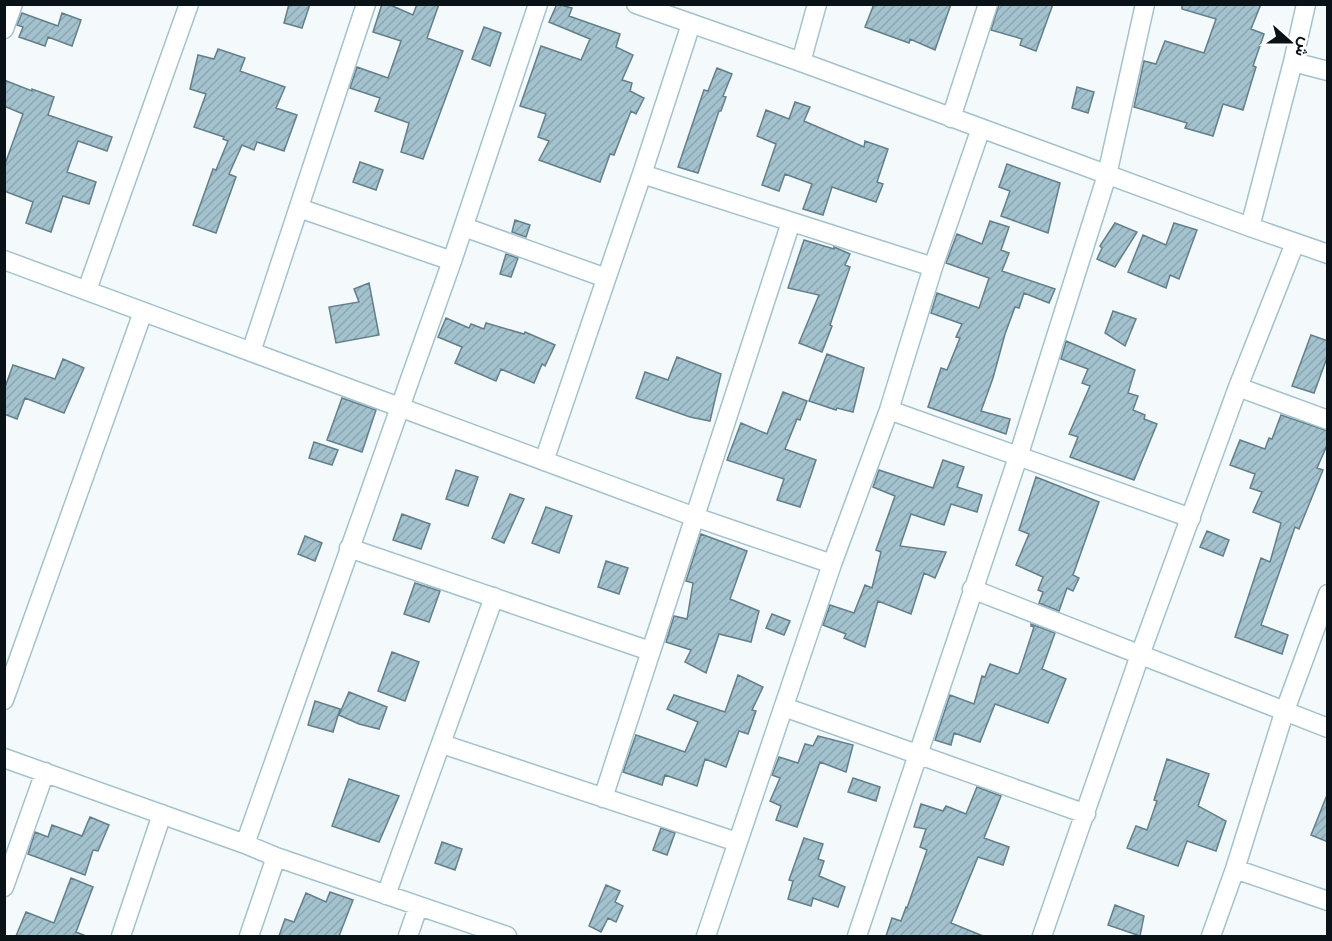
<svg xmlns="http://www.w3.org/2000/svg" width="1332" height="941" viewBox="0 0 1332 941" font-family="'Titillium Web',Vazirmatn,sans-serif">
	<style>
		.building { fill: url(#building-hatch); stroke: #637f8a; stroke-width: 1.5 }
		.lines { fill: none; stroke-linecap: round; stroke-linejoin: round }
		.minor-casing { stroke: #a4c2ce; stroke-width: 21 }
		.minor { stroke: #fff; stroke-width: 18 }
	</style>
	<defs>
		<pattern id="building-hatch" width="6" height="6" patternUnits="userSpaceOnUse" patternTransform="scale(1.5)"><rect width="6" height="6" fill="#a3c2ce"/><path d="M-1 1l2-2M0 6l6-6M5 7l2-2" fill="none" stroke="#8ba6b0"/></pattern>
	</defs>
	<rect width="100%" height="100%" fill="#f4fafc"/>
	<path class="building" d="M289,4H310L302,28L284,23Z
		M382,4H388L413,15L417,4H439L427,38L463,51L423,159L401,152L409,123L375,111L380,98L350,88L357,67L388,78L401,41L373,32Z
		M557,4L572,8L569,16L620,34L616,47L633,55L622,80L632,83L630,91L644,98L636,114L631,111L614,155L610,154L600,182L539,160L549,141L538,137L546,114L520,106L541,46L581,60L590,39L549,22Z
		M874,4H951L935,50L910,39L909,43L865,27Z
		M999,4H1053L1036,51L1020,45L1022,39L991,30Z
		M1182,4H1261L1251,29L1264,34L1253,66L1256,67L1243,110L1223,104L1213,136L1185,128L1187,123L1134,107L1144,61L1156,64L1165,41L1204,53L1216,19L1182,9Z
		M22,13L58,26L62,13L81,20L72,46L48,37L45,46L19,37L23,27L17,25Z
		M484,27L501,33L490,66L472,59Z
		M218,49L245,58L240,71L285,87L276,108L297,115L284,151L257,142L254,150L242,145L229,174L236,177L216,233L193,225L213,169L216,170L228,141L223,139L224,137L194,127L206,94L190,89L198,55L214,59Z
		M717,68L732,74L723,96L726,97L721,111H719L698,173L678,167L704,90L708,91Z
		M4,80L32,91V89L54,97L48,115L112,137L107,151L78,141L67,172L96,182L89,204L63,196L51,232L26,223L33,202L4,191V167L23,114L4,106Z
		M1077,87L1094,92L1088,113L1072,108Z
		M795,102L810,107L804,121L864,147L865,141L888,149L877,182L883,184L876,202L832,187L823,215L803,209L812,184L785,174L779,191L762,185L776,144L757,136L766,110L789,119Z
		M360,162L383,170L376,190L353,182Z
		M1007,164L1060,183L1048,233L1001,216L1010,191L999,187Z
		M515,220L530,225L526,237L512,232Z
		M990,221L1009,227L1001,250L1009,253L1002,271L1055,289L1049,303L1024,293L1019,308L1015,307L1005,334L993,378L981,411L1010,419L1006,434L928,407L941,368L947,370L960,338L956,337L962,324L931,313L937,293L979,308L989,278L946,263L957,234L982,244Z
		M1115,223L1137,232L1115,267L1097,259L1102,248L1100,246Z
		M1174,223L1197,230L1179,279L1170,275L1166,288L1128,272L1143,235L1166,245Z
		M804,240L834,249V247L850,254L845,265L850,267L830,325L832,326L822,352L799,343L819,295L788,288Z
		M506,254L518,258L511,277L500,274Z
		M369,283L379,335L336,343L329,307L359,302L354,289Z
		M1113,311L1136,319L1125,346L1105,333Z
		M446,318L469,328L471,324L484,329L486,323L524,334L525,332L555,345L545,366L542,364L534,383L501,369L496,381L455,363L462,347L438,337Z
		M1311,335L1328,341V355L1314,393L1292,386Z
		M1066,341L1135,370L1128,393L1138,396L1133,410L1145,415L1144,419L1157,424L1134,480L1070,457L1078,437L1069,434L1090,386L1082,383L1088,369L1061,359Z
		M827,354L864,368L853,412L837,408L836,410L809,401Z
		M677,357L721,374L710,421L690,417L636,398L645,372L668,380Z
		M63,359L84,368L64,413L25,398L17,419L4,414V390L13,365L55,379Z
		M783,392L807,401L800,420L797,419L785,449L816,460L800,507L777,500L784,479L727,460L741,423L767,434Z
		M342,398L376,410L362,452L327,440Z
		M1281,415L1328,431V443L1317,468L1323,470L1299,529L1295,527L1261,625L1288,635L1282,654L1235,637L1261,558L1270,562L1281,523L1253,512L1262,492L1250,488L1255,474L1230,465L1240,440L1265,449L1269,438L1272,439Z
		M314,442L338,450L332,465L309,458Z
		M943,460L964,467L957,487L982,495L977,512L951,504L944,525L911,514L900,546L946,552L935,578L924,573L911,614L878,601L865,647L844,638L846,634L823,625L830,605L854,613L865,585L872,588L881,552L876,550L895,496L873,487L879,470L933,488Z
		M456,470L478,477L468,506L446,499Z
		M1036,477L1099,502L1073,575L1079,578L1073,591L1067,588L1059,611L1039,603L1043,592L1038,590L1043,577L1016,565L1029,534L1019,530Z
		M510,494L524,499L504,543L492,538Z
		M546,507L572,516L559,553L532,543Z
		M402,514L430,524L421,549L393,540Z
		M1207,531L1229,540L1223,556L1200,547Z
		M701,534L747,551L730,599L759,611L751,642L719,634L706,673L685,662L691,650L666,642L674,616L687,619L693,583L686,581Z
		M305,536L322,543L315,561L298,554Z
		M606,561L628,568L619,594L598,587Z
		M415,583L440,591L429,622L404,614Z
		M772,614L790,621L784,635L766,628Z
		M1031,624L1055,633L1042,669L1066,679L1048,723L995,704L980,742L954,733L951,745L935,740L950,695L974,704L982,676L985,677L990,664L1017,674L1019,673L1034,627L1031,626Z
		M392,652L419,662L405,701L378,691Z
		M738,675L763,687L752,710L756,711L748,734L739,731L726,767L705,759L697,786L665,775L662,785L623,772L636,735L685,752L698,722L667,709L674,695L725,712Z
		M349,692L387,707L379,729L359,724L339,715Z
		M315,701L340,709L333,732L308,725Z
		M818,736L853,745L846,772L820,762L797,827L776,820L781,806L770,801L780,778L772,775L779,757L798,763L805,744L813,746Z
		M1167,759L1209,774L1198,806L1226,821L1216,851L1187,841L1178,866L1127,848L1136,826L1147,830L1157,801L1154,800Z
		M853,778L880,787L876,801L848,792Z
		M349,779L399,796L379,842L332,826Z
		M977,787L1001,796L984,838L1009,847L1003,865L978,857L951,923L983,936H886L892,918L901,921L906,907L907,908L927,850L920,847L926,829L914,827L921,804L943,811L946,806L966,814Z
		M1327,795H1328V842L1311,835Z
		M90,817L109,825L98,851L93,850L85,875L28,854L35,832L48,837L52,825L82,836Z
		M661,828L675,833L667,855L653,850Z
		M804,838L823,844L818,859L824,861L819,876L845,887L838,907L813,898L811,906L788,899L793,881L789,880Z
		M442,842L462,849L455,870L435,863Z
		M71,878L93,887L76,932L86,936H16L26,912L54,923Z
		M606,885L620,891L615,902L623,906L616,922L608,918L601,932L589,926Z
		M330,892L353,900L339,936H279L285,919L294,922L306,893L326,902Z
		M1115,905L1144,916L1140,936L1108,925Z"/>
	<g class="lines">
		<defs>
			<path id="minor" d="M636,4L801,62L1250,227L1328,254
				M4,29L13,4
				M801,62L817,4
				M1293,62L1328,71
				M951,118L988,4
				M642,174L933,267
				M299,208L452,261
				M464,227L606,278
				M1250,227L1293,62L1306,4
				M4,260L695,517L832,564
				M87,290L189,4
				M251,352L366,4
				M1238,387L1328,420
				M889,410L1191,518
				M544,461L642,174L691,24
				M349,548L650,651
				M972,589L1328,728
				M4,700L143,312
				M784,707L1086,814
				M442,744L737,842
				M4,758L245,844L276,857L507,936
				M603,798L791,222
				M245,844L452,261L538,4
				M1235,869L1328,901
				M4,887L45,772
				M386,895L494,597
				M121,936L162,814
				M249,936L276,857
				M408,936L418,907
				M706,936L832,564L889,410L933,267L981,128
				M857,936L1018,457L1107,175L1145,4
				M1042,936L1140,655L1238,387L1295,243
				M1211,936L1235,869L1284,713L1328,594"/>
		</defs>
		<use href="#minor" class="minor-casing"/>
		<use href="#minor" class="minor"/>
	</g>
	<rect width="1332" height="941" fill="none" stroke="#081217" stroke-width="12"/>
	<g transform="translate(1290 42) rotate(111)" stroke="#ffffff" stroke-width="4.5" paint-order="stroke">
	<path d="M0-4.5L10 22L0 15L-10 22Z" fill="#081217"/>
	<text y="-9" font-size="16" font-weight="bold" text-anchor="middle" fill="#081217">ش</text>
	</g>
</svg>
